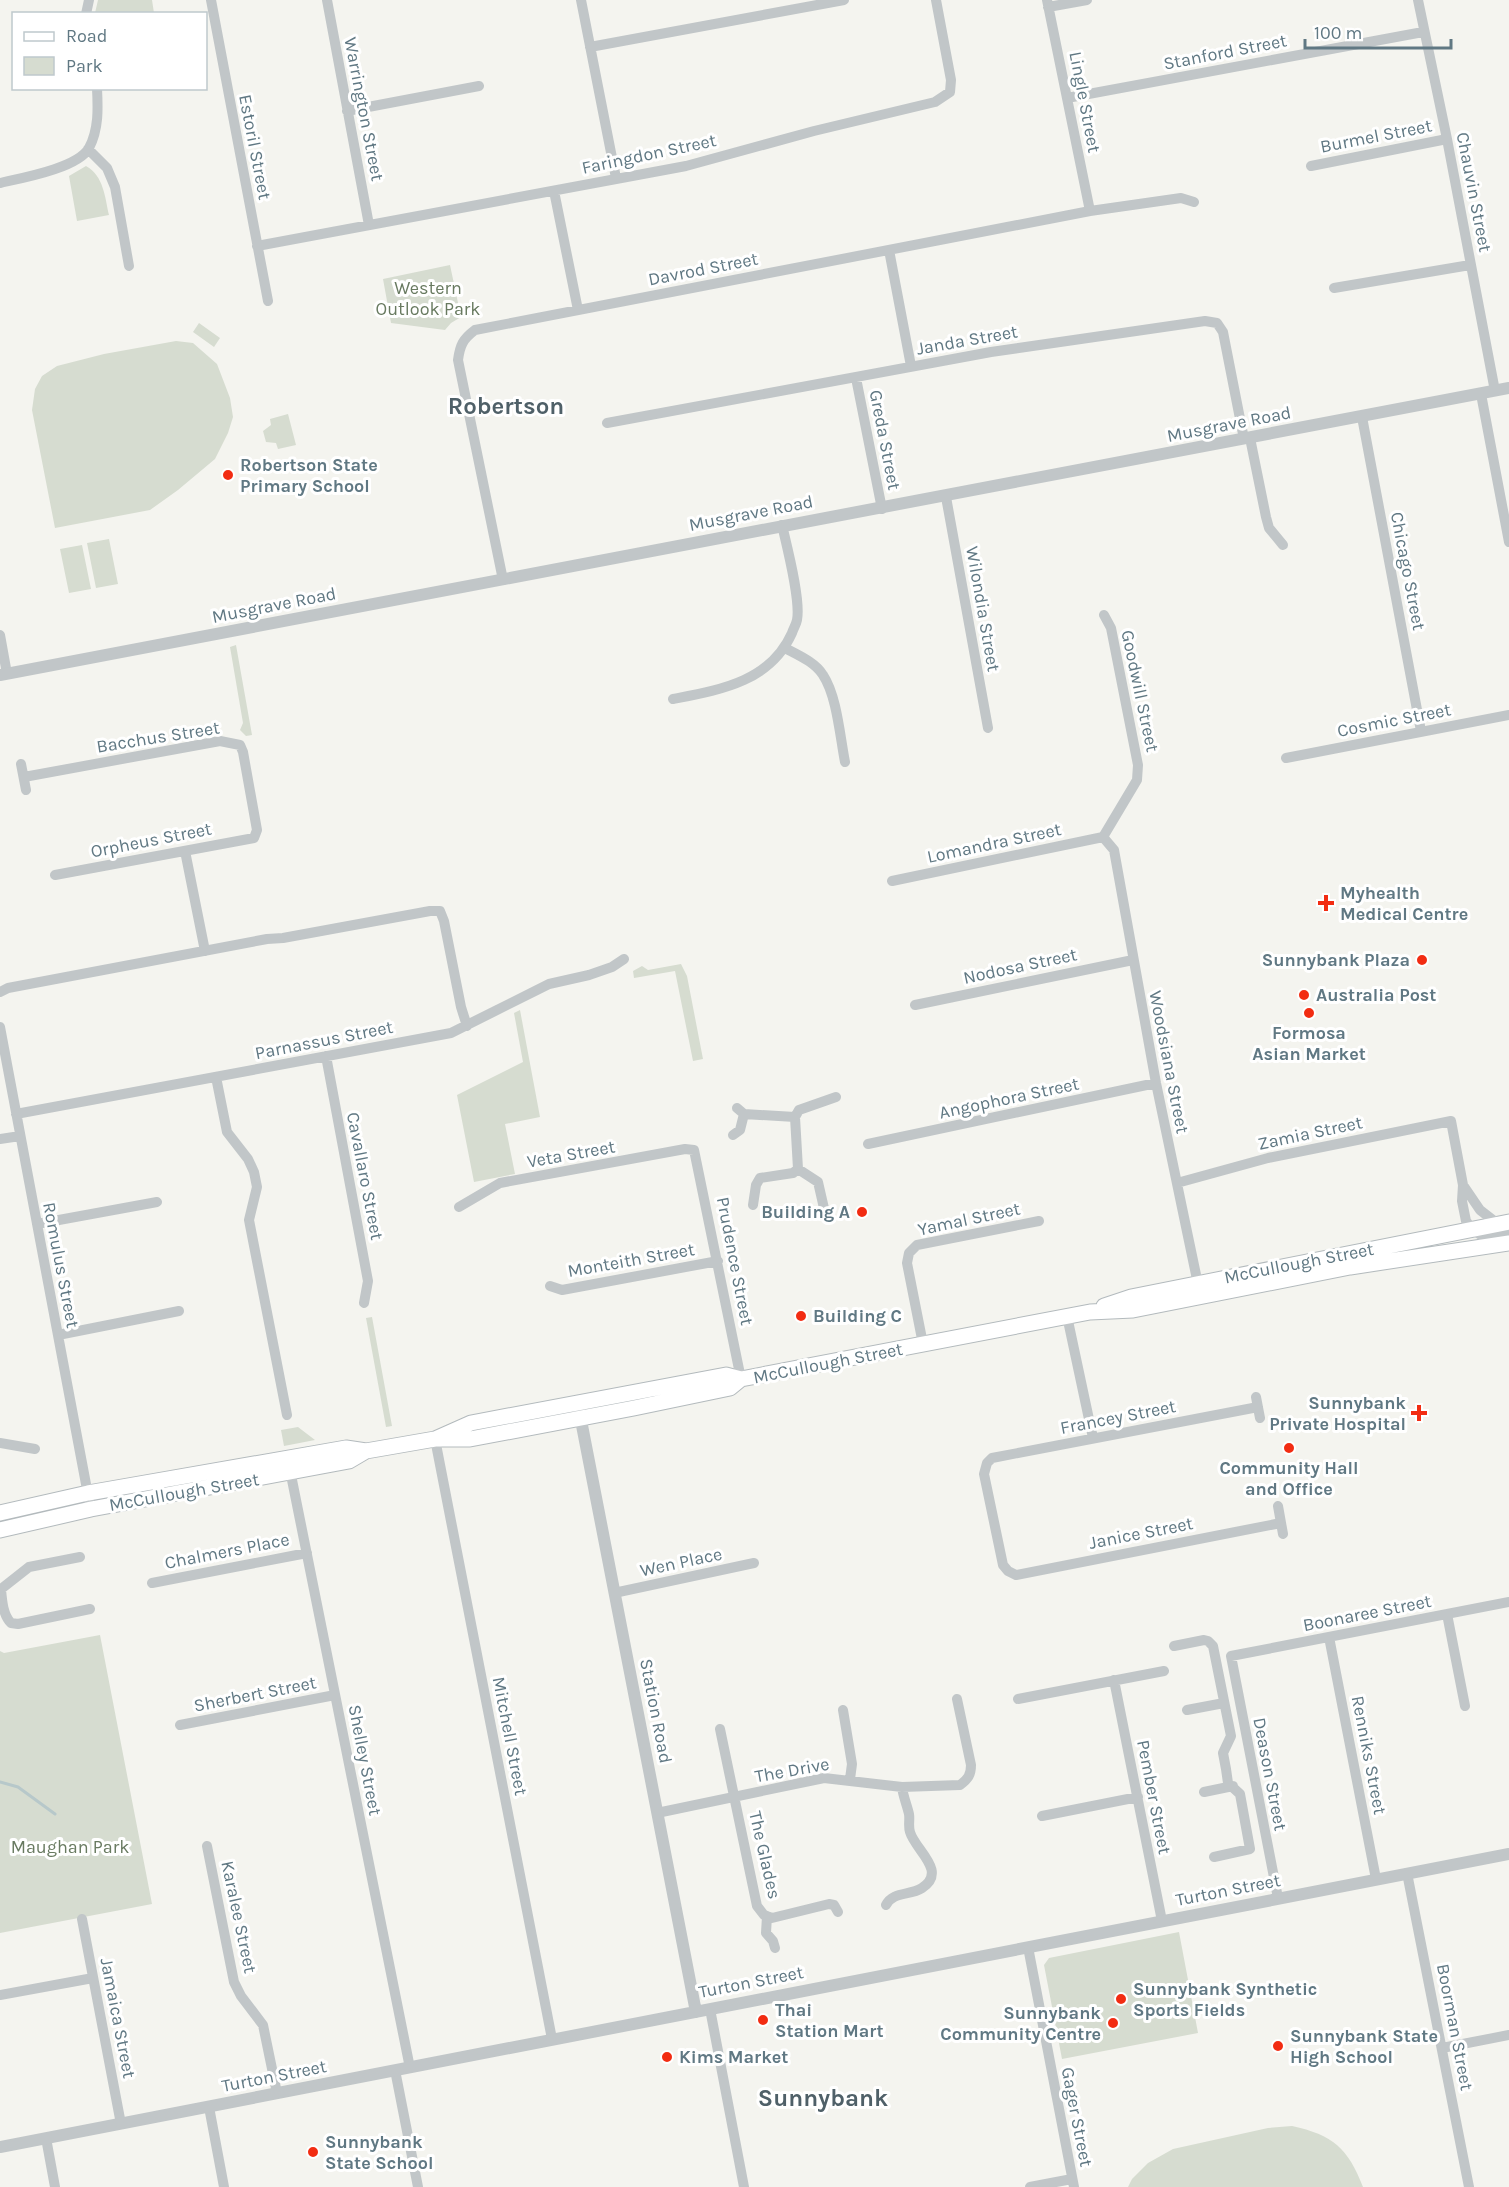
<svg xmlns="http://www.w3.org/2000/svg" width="1509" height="2187" viewBox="0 0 1509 2187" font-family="Karla,sans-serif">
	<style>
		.green { fill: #d6dcd0 }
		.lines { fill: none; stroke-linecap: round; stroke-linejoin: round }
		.stream { stroke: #b7c8ca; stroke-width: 3 }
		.secondary-casing { stroke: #b3babd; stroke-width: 17 }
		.minor { stroke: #c1c6c8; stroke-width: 10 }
		.tertiary { stroke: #c1c6c8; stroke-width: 12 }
		.secondary { stroke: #fff; stroke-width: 15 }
		.poi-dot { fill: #f22c12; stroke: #fff; stroke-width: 2 }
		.labels { text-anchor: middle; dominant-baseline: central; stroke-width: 6; stroke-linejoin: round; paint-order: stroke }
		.street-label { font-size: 18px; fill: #607883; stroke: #fff }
		.park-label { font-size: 18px; fill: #687a60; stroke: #fff }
		.poi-label { font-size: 18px; font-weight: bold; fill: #607883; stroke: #fff; text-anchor: start }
		.district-label { font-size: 24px; font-weight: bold; fill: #4f6068; stroke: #fff }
	</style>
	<rect width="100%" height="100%" fill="#f4f4ef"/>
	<path class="green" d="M98,0H152L154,13H95Z
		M86,166C104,176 105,198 109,215L77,221L69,176Z
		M450,265L461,317L451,323L445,330L391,323L383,279Z
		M199,323L220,338L214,347L193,332Z
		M176,341L193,343L217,364L230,398L233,417L228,433L215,459L178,490L150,510L55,528L32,410L35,389L42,376L57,366L104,354Z
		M288,414L296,445L278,449L276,443L266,442L263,431L271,425L270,419Z
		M109,539L118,584L96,588L87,543Z
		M82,545L91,589L69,593L60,549Z
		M236,645L252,735L246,736L240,730L243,723L230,647Z
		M681,964L687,976L703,1059L693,1061L675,971L634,978L633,971L642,966L648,970Z
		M520,1010L540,1117L505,1124L515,1174L474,1182L457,1095L523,1062L514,1013Z
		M372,1317L392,1426L386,1427L366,1318Z
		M298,1427L315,1440L284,1446L281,1430Z
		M100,1635L152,1904L0,1933V1651L4,1653Z
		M1179,1932L1198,2033L1062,2059L1044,1965L1049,1958Z
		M1292,2126C1333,2135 1348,2148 1363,2187H1128L1132,2179L1148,2163L1173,2149L1268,2128Z"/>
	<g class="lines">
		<path class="stream" d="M0,1782L18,1787L55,1814"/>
		<defs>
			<path id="secondary" d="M1104,1306L1131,1297L1509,1222
				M435,1439L471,1423L726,1375L741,1379L1090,1312L1133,1310L1350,1267L1509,1243
				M0,1513L88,1493L346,1448L366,1451L435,1439H470L634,1408L730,1388L741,1379
				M0,1530L91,1509L349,1461L366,1451"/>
		</defs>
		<use href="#secondary" class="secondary-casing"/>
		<path class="minor" d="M211,0L268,301
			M327,0L369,225
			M581,0L616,178
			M1047,0L1090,211
			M1418,0L1447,139L1495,391
			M1048,7L1087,0
			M86,14L89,0
			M590,47L844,0
			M1067,98L1423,32
			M347,111L479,86
			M88,149L107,168L115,187L129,266
			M1311,166L1447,139
			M0,183C22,178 78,168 89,148C99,129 98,108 97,88
			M554,191L578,310
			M257,246L686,166L814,131L935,102L950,92L951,80L936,0
			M889,250L911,366
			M1334,288L1470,265
			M856,378L882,509
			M1481,394L1509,542
			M1362,417L1421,731
			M607,423L991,352L1205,321L1217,323L1223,332L1244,439
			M1250,438L1266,517L1269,528L1283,545
			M946,497L988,728
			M503,580L458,360C460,345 463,339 475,330L1090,211L1181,198L1194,202
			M0,635L7,674
			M785,648C798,655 815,662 823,675C837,696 840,737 845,762
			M673,699C720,690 770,682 792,633C793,629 796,625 797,620C801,600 787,547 782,525
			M1286,758L1509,715
			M21,764L26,790
			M24,777L220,741L240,745L243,752L257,830L254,838L55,875
			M1103,837L1114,850L1156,1083L1199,1289
			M1103,837L1137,780L1138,765L1111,628L1104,615
			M185,851L205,951
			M892,881L1103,837
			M0,992L8,988L267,939L283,938L430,911H440L444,921L461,1007L467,1026
			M915,1005L1133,960
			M0,1027L89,1500
			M326,1056L368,1281L364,1303
			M216,1077L227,1132L248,1159L254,1172L257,1187L249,1220L287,1415
			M737,1108L744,1114L795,1117
			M16,1114L451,1033L549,984L589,975L612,967L624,959
			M733,1135L740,1130L744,1114
			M0,1139L20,1136
			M868,1144L1156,1083
			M1177,1183L1268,1158L1451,1121L1463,1185L1462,1201L1466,1221L1472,1229L1482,1236L1509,1235
			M1463,1185L1480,1210L1498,1224
			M753,1205L756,1185L760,1178L793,1173L798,1169
			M459,1207L500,1183L685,1149L694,1150L741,1379
			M826,1217L818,1182L798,1169L795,1117L799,1110L836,1097
			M37,1224L157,1202
			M550,1286L562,1290L718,1261
			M1067,1316L1093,1438
			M58,1335L179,1311
			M923,1344L907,1263L909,1253L917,1245L1039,1221
			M1256,1397L1260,1418
			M1258,1407L992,1458L987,1463L984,1474L1003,1565L1008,1571L1016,1575L1281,1523
			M435,1439L552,2039
			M0,1443L35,1449
			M289,1465L410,2068
			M1278,1506L1283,1534
			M80,1557L29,1567L1,1589C2,1601 3,1615 11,1623L18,1624L90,1609
			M152,1583L307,1553
			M614,1593L754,1563
			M1447,1614L1465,1706
			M1329,1637L1376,1879
			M1174,1646L1204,1640L1208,1641L1213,1646L1231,1736L1223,1753L1226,1769L1228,1783L1240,1794L1250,1849L1214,1857
			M1114,1680L1162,1921
			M1018,1699L1164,1671
			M843,1710L852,1764L850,1779
			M1187,1710L1224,1703
			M180,1725L335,1695
			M720,1729L757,1906L764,1915L772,1918L829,1904L834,1905L838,1912
			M1204,1792L1233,1786
			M657,1813L824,1778L902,1787L960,1785C968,1779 971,1775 971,1765L957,1699
			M1042,1816L1138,1797
			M207,1846L234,1982L241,1996L263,2025L277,2093
			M1407,1873L1469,2187
			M1278,1898L1231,1656L1509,1602
			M886,1905C893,1891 910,1896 922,1888C948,1871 915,1850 910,1832C908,1826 910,1820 909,1814C907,1805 903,1796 902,1787
			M767,1916L766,1933L773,1941L775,1948
			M82,1919L121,2124
			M1028,1947L1074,2187
			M0,1995L93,1978
			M710,2009L744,2187
			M1442,2048L1509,2035
			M395,2070L418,2187
			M209,2107L224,2187
			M46,2138L55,2187
			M1030,2187L1072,2179"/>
		<path class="tertiary" d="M0,675L1509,388
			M579,1410L696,2012
			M0,2147L1509,1854"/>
		<use href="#secondary" class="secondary"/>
	</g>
	<g class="poi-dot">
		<circle cx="228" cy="475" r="6"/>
		<path d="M1323 894h6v6h6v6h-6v6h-6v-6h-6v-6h6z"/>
		<circle cx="1422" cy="960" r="6"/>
		<circle cx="1304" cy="995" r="6"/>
		<circle cx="1309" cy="1013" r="6"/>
		<circle cx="862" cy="1212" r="6"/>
		<circle cx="801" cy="1316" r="6"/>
		<path d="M1416 1404h6v6h6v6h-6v6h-6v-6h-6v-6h6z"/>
		<circle cx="1289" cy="1448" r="6"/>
		<circle cx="1121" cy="1999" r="6"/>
		<circle cx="763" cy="2020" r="6"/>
		<circle cx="1113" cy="2023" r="6"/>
		<circle cx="1278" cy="2046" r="6"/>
		<circle cx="667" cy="2057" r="6"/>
		<circle cx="313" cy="2152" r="6"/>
	</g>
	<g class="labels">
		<g class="street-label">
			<text transform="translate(1225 52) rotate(-11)">Stanford Street</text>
			<text transform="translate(1085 102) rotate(79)">Lingle Street</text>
			<text transform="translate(364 109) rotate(79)">Warrington Street</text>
			<text transform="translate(1376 136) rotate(-11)">Burmel Street</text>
			<text transform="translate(255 147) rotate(79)">Estoril Street</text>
			<text transform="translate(649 154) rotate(-12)">Faringdon Street</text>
			<text transform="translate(1474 192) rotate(79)">Chauvin Street</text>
			<text transform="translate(703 269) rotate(-11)">Davrod Street</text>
			<text transform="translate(967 340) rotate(-10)">Janda Street</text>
			<text transform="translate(1229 424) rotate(-11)">Musgrave Road</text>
			<text transform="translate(885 440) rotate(79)">Greda Street</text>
			<text transform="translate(751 513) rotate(-11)">Musgrave Road</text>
			<text transform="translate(1408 571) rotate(79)">Chicago Street</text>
			<text transform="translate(274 605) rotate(-11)">Musgrave Road</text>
			<text transform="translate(983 609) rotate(80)">Wilondia Street</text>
			<text transform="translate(1140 691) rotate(78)">Goodwill Street</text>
			<text transform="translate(1394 720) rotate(-11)">Cosmic Street</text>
			<text transform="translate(158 737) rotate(-9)">Bacchus Street</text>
			<text transform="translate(151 840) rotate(-11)">Orpheus Street</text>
			<text transform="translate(994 843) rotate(-12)">Lomandra Street</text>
			<text transform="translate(1020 966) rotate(-12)">Nodosa Street</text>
			<text transform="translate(324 1040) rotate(-11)">Parnassus Street</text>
			<text transform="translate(1169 1062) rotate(79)">Woodsiana Street</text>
			<text transform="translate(1009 1098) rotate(-12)">Angophora Street</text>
			<text transform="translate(1310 1133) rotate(-12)">Zamia Street</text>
			<text transform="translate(571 1154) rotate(-10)">Veta Street</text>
			<text transform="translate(365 1176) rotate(79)">Cavallaro Street</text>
			<text transform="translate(969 1219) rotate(-12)">Yamal Street</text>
			<text transform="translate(631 1260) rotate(-10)">Monteith Street</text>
			<text transform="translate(735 1261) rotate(79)">Prudence Street</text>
			<text transform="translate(1299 1263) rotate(-11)">McCullough Street</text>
			<text transform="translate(61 1265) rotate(79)">Romulus Street</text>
			<text transform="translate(828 1363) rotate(-11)">McCullough Street</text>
			<text transform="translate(1118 1417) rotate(-11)">Francey Street</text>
			<text transform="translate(184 1492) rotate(-10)">McCullough Street</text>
			<text transform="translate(1141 1533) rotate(-11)">Janice Street</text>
			<text transform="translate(227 1551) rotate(-11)">Chalmers Place</text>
			<text transform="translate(681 1562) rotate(-12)">Wen Place</text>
			<text transform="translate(1367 1613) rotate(-11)">Boonaree Street</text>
			<text transform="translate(255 1694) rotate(-11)">Sherbert Street</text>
			<text transform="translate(656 1711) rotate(79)">Station Road</text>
			<text transform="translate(510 1736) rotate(79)">Mitchell Street</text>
			<text transform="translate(1369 1755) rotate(79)">Renniks Street</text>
			<text transform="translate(365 1760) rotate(79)">Shelley Street</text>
			<text transform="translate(792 1770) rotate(-10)">The Drive</text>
			<text transform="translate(1270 1774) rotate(79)">Deason Street</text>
			<text transform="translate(1154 1797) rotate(79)">Pember Street</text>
			<text transform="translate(765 1855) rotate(77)">The Glades</text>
			<text transform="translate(1228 1890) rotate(-11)">Turton Street</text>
			<text transform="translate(239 1917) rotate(78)">Karalee Street</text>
			<text transform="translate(751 1982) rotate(-11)">Turton Street</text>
			<text transform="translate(118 2018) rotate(79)">Jamaica Street</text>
			<text transform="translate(1455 2027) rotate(79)">Boorman Street</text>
			<text transform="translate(274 2076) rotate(-11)">Turton Street</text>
			<text transform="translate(1077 2117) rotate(79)">Gager Street</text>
		</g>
		<g class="park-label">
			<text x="428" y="288">Western<tspan x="428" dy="21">Outlook Park</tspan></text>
			<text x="70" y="1847">Maughan Park</text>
		</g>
		<g class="poi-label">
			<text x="240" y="465">Robertson State<tspan x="240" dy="21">Primary School</tspan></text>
			<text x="1340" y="893">Myhealth<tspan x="1340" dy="21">Medical Centre</tspan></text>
			<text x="1410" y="960" text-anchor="end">Sunnybank Plaza</text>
			<text x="1316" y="995">Australia Post</text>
			<text x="1309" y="1033" text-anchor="middle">Formosa<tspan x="1309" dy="21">Asian Market</tspan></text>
			<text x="850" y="1212" text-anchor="end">Building A</text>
			<text x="813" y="1316">Building C</text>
			<text x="1406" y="1403" text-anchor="end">Sunnybank<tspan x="1406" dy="21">Private Hospital</tspan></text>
			<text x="1289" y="1468" text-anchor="middle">Community Hall<tspan x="1289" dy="21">and Office</tspan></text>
			<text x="1133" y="1989">Sunnybank Synthetic<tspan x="1133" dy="21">Sports Fields</tspan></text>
			<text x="775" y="2010">Thai<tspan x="775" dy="21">Station Mart</tspan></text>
			<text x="1101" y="2013" text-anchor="end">Sunnybank<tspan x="1101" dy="21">Community Centre</tspan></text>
			<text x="1290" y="2036">Sunnybank State<tspan x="1290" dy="21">High School</tspan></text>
			<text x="679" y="2057">Kims Market</text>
			<text x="325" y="2142">Sunnybank<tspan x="325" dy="21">State School</tspan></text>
		</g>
		<g class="district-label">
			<text x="506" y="406">Robertson</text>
			<text x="823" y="2098">Sunnybank</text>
		</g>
	</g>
	<rect x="12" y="12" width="195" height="78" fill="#ffffff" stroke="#bfc9cd" stroke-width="1.5"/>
	<rect x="24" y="32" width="30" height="9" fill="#ffffff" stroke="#bfc9cd" stroke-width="1.5"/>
	<text x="66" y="42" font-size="18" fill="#607883">Road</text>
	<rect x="24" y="57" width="30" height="18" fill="#d6dcd0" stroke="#bfc9cd" stroke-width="1.5"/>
	<text x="66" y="72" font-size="18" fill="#607883">Park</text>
	<path d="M1305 39v9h146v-9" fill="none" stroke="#607883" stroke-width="3"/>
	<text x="1314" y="39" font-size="18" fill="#607883" stroke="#ffffff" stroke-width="4.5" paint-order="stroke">100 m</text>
</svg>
